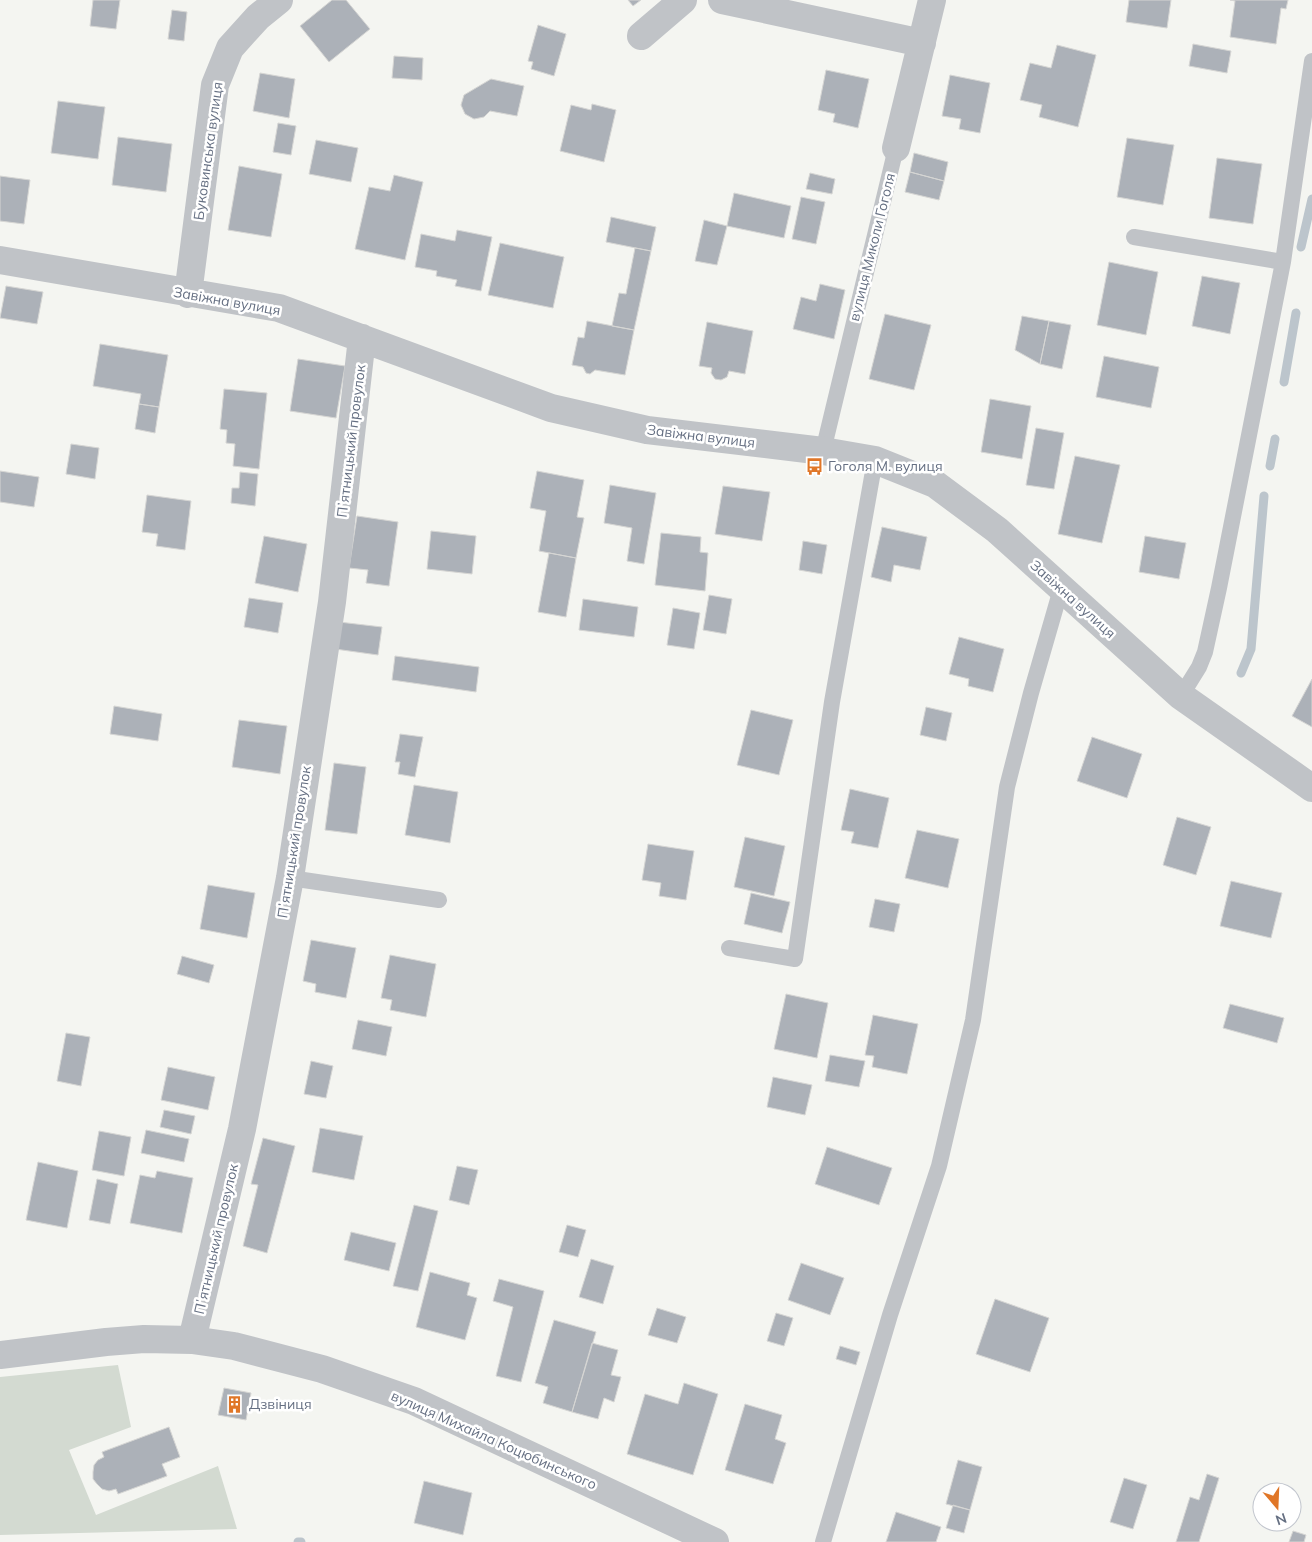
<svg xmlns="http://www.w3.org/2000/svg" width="1312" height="1542" viewBox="0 0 1312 1542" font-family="Mulish,sans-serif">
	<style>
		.green { fill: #d3dad1 }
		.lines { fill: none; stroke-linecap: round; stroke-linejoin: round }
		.stream { stroke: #bcc5cc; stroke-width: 9 }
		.building { fill: #acb1b8; stroke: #d6d6d4 }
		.service { stroke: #c0c3c7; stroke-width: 16 }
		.minor { stroke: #c0c3c7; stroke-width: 28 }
		.labels { text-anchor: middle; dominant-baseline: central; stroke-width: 5; stroke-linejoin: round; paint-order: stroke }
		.street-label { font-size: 14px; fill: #656f82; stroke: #fff }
		.poi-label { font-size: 14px; fill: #656f82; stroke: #fff; text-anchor: start }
	</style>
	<rect width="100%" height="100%" fill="#f4f5f1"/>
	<path class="green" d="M118,1365L131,1427L69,1450L96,1515L218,1466L237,1529L0,1535V1377Z"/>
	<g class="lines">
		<path class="stream" d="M1301,247L1312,199
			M1284,382L1296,313
			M1270,466L1275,439
			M1241,673L1251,649L1264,496
			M298,1542H301"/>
	</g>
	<path class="building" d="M93,0H120L116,29L90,26Z
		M332,0H346L370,29L329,62L300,26Z
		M628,0H641L633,6Z
		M1129,0H1171L1167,28L1126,22Z
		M1230,0H1288L1286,9L1281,8L1276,44L1230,37L1235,1Z
		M172,10L187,12L184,41L168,39Z
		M538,25L566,34L554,76L531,69L533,62L528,61Z
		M1193,44L1231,51L1227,73L1189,66Z
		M1057,45L1096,55L1078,127L1039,117L1042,105L1020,100L1030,63L1051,68Z
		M394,56L423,58L422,80L392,78Z
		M826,70L869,79L858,128L833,122L835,114L818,110Z
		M260,73L295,79L289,118L253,111Z
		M950,75L990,83L980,133L959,129L961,119L942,116Z
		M491,79L524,86L517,116L490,111L484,117L474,119L465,114L461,105L464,95Z
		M58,101L105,107L98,159L51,153Z
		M592,104L616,110L604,162L560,151L571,105L591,110Z
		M278,123L296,126L291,155L273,152Z
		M118,137L172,144L166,192L112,185Z
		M1127,138L1174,145L1163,205L1117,197Z
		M316,140L358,148L351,182L309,174Z
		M914,153L948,162L944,181L910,172Z
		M1217,158L1262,164L1253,224L1209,218Z
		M239,166L282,174L271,237L228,230Z
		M910,172L944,181L939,200L905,192Z
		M810,173L835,179L832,194L806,189Z
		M394,175L423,182L405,260L355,249L369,187L390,191Z
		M0,176L30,180L24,224L0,221Z
		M734,193L791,206L784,238L727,226Z
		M801,197L825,202L816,244L792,239Z
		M611,217L656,227L651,251L606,242Z
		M704,220L727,226L717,265L695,261Z
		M457,230L492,237L481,291L455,286L457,280L436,276L437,271L415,267L421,234L455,241Z
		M500,243L564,257L553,308L488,295Z
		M635,248L651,251L634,330L612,326L619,293L626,294Z
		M1109,262L1158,272L1146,335L1097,325Z
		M1202,276L1240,283L1230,334L1192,326Z
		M820,284L845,290L834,339L793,329L801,297L816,301Z
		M6,286L43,292L37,324L0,318Z
		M885,314L931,325L914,390L869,379Z
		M1022,316L1049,321L1040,364L1015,350Z
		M587,321L634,330L625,375L595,370L590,374L586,373L583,367L572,365L578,337L584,338Z
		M1049,321L1071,325L1062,369L1040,364Z
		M707,322L753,331L745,374L729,371L727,377L721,380L715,379L711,373L712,368L699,366Z
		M100,344L168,355L159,407L139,404L141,394L93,386Z
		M1104,356L1159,367L1151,408L1096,397Z
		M298,359L345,366L336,418L290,411Z
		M224,389L267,393L259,469L233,466L235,444L226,443L227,430L220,429Z
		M990,399L1031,406L1022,459L981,452Z
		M139,404L159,407L155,433L135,429Z
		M1036,428L1064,433L1054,489L1026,485Z
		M71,444L99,448L95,479L66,474Z
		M1075,456L1120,465L1102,543L1058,534Z
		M0,471L39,477L34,507L0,502Z
		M537,471L584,480L577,517L584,518L576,558L539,551L546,511L530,508Z
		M240,472L258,474L255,506L231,503L232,488H239Z
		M610,485L656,493L644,564L627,561L632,528L604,523Z
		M723,486L770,492L762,541L715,534Z
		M147,495L191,501L185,550L156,546L158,534L142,532Z
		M357,516L398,522L389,586L366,583L368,570L349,568Z
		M882,527L927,537L920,570L894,565L891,582L871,577Z
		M431,531L476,536L472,574L427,569Z
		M661,533L701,537L700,552L708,553L705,591L655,585Z
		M264,536L307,544L298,592L255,583Z
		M1145,536L1186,543L1179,579L1139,572Z
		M803,541L827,545L822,574L799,570Z
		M549,553L576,558L566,617L538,612Z
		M709,595L732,599L726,634L703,630Z
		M249,598L283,603L278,633L244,627Z
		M583,599L638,607L634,637L579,630Z
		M673,608L700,613L694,649L667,645Z
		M339,622L382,627L378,655L335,649Z
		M959,637L1004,649L993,692L968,686L969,679L949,674Z
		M395,656L479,667L476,692L392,680Z
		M1312,679V727L1292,716Z
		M114,706L162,714L158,741L110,734Z
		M926,707L952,713L946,741L920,735Z
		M751,710L793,720L779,775L737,765Z
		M239,720L287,726L280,774L232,767Z
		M400,734L423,737L415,777L398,774L400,762H395Z
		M1092,737L1142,754L1127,798L1077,781Z
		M334,763L366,767L357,834L325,830Z
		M414,785L458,792L450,843L405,835Z
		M850,789L889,798L878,848L851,843L854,832L841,830Z
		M1177,817L1211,827L1196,875L1163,865Z
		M917,830L959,839L948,888L905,878Z
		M745,837L785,846L774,896L734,887Z
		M648,844L694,851L686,900L659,896L661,883L642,880Z
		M1231,881L1282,893L1271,938L1220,926Z
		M208,885L255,893L247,938L200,929Z
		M751,893L790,902L782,933L744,924Z
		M875,899L900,904L894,932L869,927Z
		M311,940L356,948L346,998L315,992L316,984L303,981Z
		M390,955L436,964L426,1017L390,1010L392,1000L381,998Z
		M182,956L214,965L209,983L177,974Z
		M786,994L828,1003L817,1058L774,1049Z
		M1230,1004L1284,1018L1277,1043L1223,1028Z
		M873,1015L918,1024L907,1074L872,1067L874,1056L865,1055Z
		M358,1020L392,1027L386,1056L352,1049Z
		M66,1033L90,1037L81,1086L57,1081Z
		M830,1055L865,1061L859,1087L825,1081Z
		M311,1061L333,1066L326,1098L304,1094Z
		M168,1067L215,1077L208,1110L161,1100Z
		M773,1077L812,1085L805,1115L767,1107Z
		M164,1110L195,1116L191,1134L160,1127Z
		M320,1128L363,1136L354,1180L312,1172Z
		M146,1130L189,1139L184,1162L141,1153Z
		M99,1131L131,1137L124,1176L92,1170Z
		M263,1138L295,1146L267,1253L243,1246L258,1185L251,1184Z
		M827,1147L892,1168L879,1205L815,1184Z
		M38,1162L78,1171L67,1228L26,1220Z
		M457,1166L478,1170L469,1205L449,1200Z
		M157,1171L193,1178L182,1233L130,1223L140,1175L155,1178Z
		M97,1179L118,1184L110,1224L89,1220Z
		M414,1205L438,1211L418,1291L393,1286Z
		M567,1225L586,1230L578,1257L559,1252Z
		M351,1232L396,1243L389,1271L344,1260Z
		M591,1259L614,1266L603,1304L579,1297Z
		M801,1263L844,1278L830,1315L788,1300Z
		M430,1272L470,1283L467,1295L477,1298L465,1340L416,1327Z
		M499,1279L544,1291L521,1382L496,1376L513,1307L493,1301Z
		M995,1299L1049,1318L1030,1372L976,1354Z
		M657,1308L686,1317L677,1343L648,1335Z
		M776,1313L793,1318L784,1346L767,1341Z
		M554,1320L596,1332L572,1412L543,1403L548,1387L535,1383Z
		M592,1343L618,1350L611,1375L621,1377L614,1402L604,1398L598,1419L572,1412Z
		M840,1346L860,1352L856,1365L836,1359Z
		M684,1383L718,1394L693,1475L627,1454L645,1394L678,1404Z
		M224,1388L251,1393L246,1420L218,1415Z
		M745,1404L782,1415L775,1439L786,1443L773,1484L725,1470Z
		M169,1427L180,1457L162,1464L167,1476L118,1494L116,1489L109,1491L102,1489L97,1484L93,1479V1472L94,1465L98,1460L104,1457L102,1452Z
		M958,1460L982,1467L970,1510L946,1504Z
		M1207,1474L1219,1478L1199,1542H1176L1190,1497L1199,1500Z
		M1124,1478L1147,1485L1133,1529L1110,1522Z
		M424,1481L472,1493L463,1535L414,1523Z
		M953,1505L970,1510L964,1533L946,1528Z
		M896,1512L941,1527L936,1542H886Z
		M1293,1531L1306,1535L1304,1542H1289Z"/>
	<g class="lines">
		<path class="service" d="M1134,237L1283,262
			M823,451L896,148
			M1181,696L1199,667L1205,652L1219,588L1283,262L1312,61
			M290,878L439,900
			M729,948L795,959L832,702L875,460
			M823,1542L890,1315L939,1166L973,1020L1007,787L1031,693L1061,589"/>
		<path class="minor" d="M722,0L922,43
			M641,36L683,0
			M896,148L932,0
			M0,260L279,308L551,408L647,430L823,451L875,460L935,484L997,530L1181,696L1312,788
			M188,294L215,85L230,48L258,17L279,0
			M192,1340L242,1129L290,878L332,602L362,338
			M0,1355L106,1342L144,1339L192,1340L234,1346L322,1369L414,1401L715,1542"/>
	</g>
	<defs>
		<symbol id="bus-bare" viewBox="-9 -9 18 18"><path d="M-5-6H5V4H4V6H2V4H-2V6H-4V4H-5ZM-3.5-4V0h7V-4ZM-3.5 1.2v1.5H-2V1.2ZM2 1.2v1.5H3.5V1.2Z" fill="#e07627" stroke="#fff" stroke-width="2.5" paint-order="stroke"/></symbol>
		<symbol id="building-bare" viewBox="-9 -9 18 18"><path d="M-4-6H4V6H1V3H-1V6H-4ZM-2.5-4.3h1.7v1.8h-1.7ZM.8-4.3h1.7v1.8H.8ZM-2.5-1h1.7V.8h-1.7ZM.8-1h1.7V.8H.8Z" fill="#e07627" stroke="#fff" stroke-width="2.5" paint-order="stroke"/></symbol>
	</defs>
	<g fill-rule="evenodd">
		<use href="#bus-bare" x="802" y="454" width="25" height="25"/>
		<use href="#building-bare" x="222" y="1392" width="25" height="25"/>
	</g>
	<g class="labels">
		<g class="street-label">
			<text transform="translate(208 151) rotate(-82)">Буковинська вулиця</text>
			<text transform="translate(872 247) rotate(-76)">вулиця Миколи Гоголя</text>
			<text transform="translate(227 301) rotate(10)">Завіжна вулиця</text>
			<text transform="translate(701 436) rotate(7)">Завіжна вулиця</text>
			<text transform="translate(351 441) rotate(-83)">Пʼятницький провулок</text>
			<text transform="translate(1073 599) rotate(42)">Завіжна вулиця</text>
			<text transform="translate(294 842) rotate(-81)">Пʼятницький провулок</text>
			<text transform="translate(216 1239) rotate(-77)">Пʼятницький провулок</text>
			<text transform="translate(494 1440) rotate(24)">вулиця Михайла Коцюбинського</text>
		</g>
		<g class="poi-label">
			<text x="828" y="466">Гоголя М. вулиця</text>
			<text x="249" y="1404">Дзвіниця</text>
		</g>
	</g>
	<g transform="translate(1277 1507) rotate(161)"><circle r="24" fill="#ffffff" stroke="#c1c5cd"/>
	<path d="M0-4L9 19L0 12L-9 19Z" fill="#e07627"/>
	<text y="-8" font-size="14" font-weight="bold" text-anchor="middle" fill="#656f82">N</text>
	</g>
</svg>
